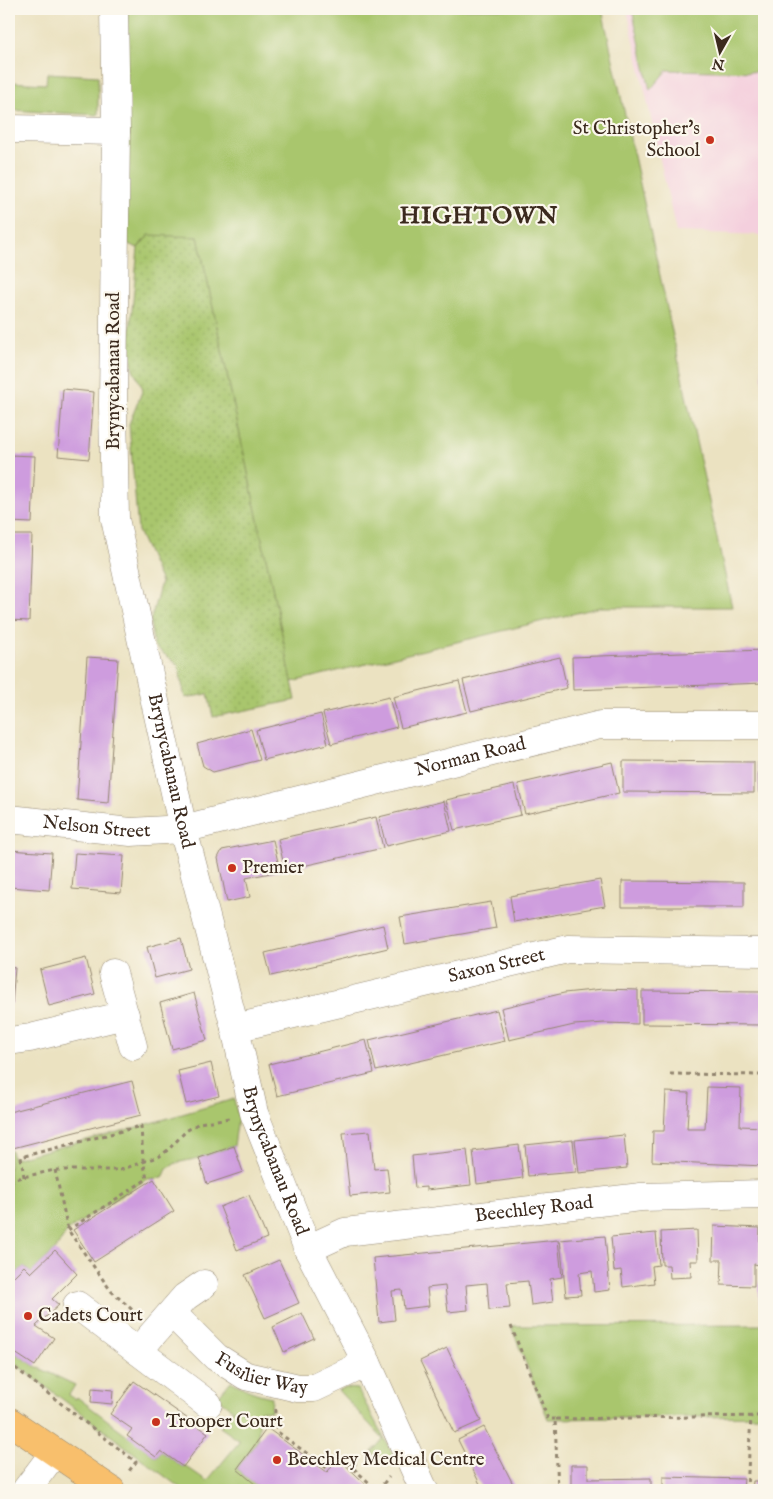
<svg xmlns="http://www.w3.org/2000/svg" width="773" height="1499" viewBox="0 0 773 1499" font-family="'IM FELL English',serif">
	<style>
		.built { fill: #f4cfdd }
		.grass { fill: #a9c66d; stroke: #727846 }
		.park { fill: url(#park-dots); stroke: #727846 }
		.building { fill: #ce9cde }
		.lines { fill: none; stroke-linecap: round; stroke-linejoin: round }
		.minor-casing { stroke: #938670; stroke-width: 29 }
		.major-casing { stroke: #938670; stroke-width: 29 }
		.path { stroke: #938670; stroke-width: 3; stroke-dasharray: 4 4; stroke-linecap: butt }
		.minor { stroke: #fff; stroke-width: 28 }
		.major { stroke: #f8bf6c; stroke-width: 28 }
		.poi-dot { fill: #c8321e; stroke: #fbf7ec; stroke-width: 2 }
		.labels { text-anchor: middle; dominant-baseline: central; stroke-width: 4.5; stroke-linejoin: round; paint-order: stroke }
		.poi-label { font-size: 19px; fill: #3b2a1e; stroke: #fbf7ec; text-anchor: start }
		.street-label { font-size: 19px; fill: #3b2a1e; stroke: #fbf7ec }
		.district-label { font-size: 24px; font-weight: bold; letter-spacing: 1px; fill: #3b2a1e; stroke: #fbf7ec }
	</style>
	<defs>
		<pattern id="park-dots" width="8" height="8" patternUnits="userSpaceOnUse" patternTransform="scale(1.25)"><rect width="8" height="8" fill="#a9c66d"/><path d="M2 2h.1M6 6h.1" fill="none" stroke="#92aa5e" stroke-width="1.8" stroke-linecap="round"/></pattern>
	</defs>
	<rect width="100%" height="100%" fill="#fbf7ec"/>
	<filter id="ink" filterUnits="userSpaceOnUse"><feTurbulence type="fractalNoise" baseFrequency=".02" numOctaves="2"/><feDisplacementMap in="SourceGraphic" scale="10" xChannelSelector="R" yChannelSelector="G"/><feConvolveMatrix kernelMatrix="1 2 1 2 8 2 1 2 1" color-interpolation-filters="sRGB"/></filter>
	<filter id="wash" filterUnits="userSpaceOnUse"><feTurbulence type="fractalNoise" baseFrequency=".0096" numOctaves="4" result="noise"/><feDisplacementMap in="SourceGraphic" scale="20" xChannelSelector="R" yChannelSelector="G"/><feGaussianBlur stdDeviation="1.12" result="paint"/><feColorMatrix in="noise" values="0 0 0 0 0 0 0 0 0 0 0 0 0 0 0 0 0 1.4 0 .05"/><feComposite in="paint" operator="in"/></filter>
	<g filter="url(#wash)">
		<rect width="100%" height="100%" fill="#ebe2c1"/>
		<path class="built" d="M627,9H764V235L676,232Z"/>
		<path class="grass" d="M118,9H602L732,607H601L292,682L198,237L143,241L138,248L128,244Z
			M632,9H764V72L667,70L650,90Z
			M47,73L98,76V115L9,110V82L46,84Z
			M234,1099L238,1117L234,1146L199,1158L176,1163L167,1169L163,1178L147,1179L68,1230L55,1250L31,1273L24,1266L9,1282V1151L11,1150L13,1159L141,1126Z
			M764,1325L762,1416L555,1419H548L511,1326Z
			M9,1349L35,1366L75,1385L69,1395L75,1399L77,1397L156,1457L161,1451L183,1467L184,1465L207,1481L240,1441L220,1427L233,1410L217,1398L231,1381C244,1389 256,1394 272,1397L271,1411L260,1410L258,1440L237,1469L262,1490H183L9,1359Z
			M346,1388L357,1389L361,1395L394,1457L387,1467L372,1452L383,1439L338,1390Z"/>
		<path class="park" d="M149,235L198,237L296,700L213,717L208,694L185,698L178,665L154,646L150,622L161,582L138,531L129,424L143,389L133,369L129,341L138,248Z"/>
		<g id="blocks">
			<path class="building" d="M761,342H764V390H763Z
				M63,389L94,392L89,459L58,456Z
				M9,455L35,456L32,523L9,522Z
				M9,535H32L29,621L9,620Z
				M9,650L13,651L10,688H9Z
				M764,650V683L573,690L572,657Z
				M87,657L118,659L108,803L77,800Z
				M560,657L567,688L471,711L463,680Z
				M459,681L467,712L401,728L393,697Z
				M389,697L397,727L331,744L323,713Z
				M321,714L328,744L264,760L256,730Z
				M251,729L260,760L213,772L203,766L197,744Z
				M623,761L754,762V793L623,792Z
				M764,761V793H759L758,762Z
				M612,762L619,793L525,814L518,784Z
				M514,785L521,815L454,830L446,800Z
				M444,801L451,831L386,846L379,817Z
				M376,817L383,848L285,870L278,839Z
				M273,840L280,871L246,878L250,897L227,902L218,858L222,850Z
				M9,850L52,853L49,890L9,887Z
				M75,853L124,856L121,893L72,889Z
				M600,880L605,906L514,922L510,896Z
				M622,881L744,882V907H622Z
				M491,902L496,928L405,944L400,917Z
				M383,925L388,948L271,976L265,953Z
				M181,938L189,969L155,978L147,947Z
				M86,958L95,994L49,1006L40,970Z
				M9,967L15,968L12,1004H9Z
				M603,989L638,990V1024L605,1023L574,1025L509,1040L501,1008L564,993Z
				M642,991L764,992V1025L642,1024Z
				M194,993L207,1040L172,1049L160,1003Z
				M497,1010L505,1041L376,1071L369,1040Z
				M366,1040L374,1073L277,1096L269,1064Z
				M211,1063L219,1096L186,1104L178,1071Z
				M132,1081L141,1115L9,1149V1112Z
				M707,1087L741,1088L740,1126L764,1127V1166L652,1161L653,1131H664L666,1092L689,1093L687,1129H705Z
				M370,1131L374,1169L387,1168L390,1192L350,1196L343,1133Z
				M624,1135L627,1168L579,1173L575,1140Z
				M573,1140L576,1172L528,1176L525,1145Z
				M519,1145L523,1178L477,1184L473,1151Z
				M234,1146L243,1172L207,1184L199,1158Z
				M467,1150L471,1185L426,1190V1187L415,1188L412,1156Z
				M154,1179L174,1211L94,1262L73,1230Z
				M249,1195L267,1238L237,1250L220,1207Z
				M714,1226L760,1228L759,1265L754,1264V1286L721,1285L722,1260H713Z
				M697,1230L698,1261H690L691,1277L670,1278L669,1265H662L661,1232Z
				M656,1233L659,1265L652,1266L654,1283L623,1287L621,1270L614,1271L611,1237Z
				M605,1236L610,1290L594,1292L592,1271L579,1273L581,1295L566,1296L560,1240Z
				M558,1240L562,1277L550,1279L553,1302L531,1305L528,1281L507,1283L510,1308L489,1310L487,1283L466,1285L468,1310L448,1312L445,1286L427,1288L429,1306L404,1309L402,1290L392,1291L395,1320L379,1322L373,1258Z
				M55,1250L77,1274L52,1299L59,1305L36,1326L54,1338L35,1366L9,1349V1281L24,1266L31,1273Z
				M279,1260L299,1303L265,1318L245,1275Z
				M759,1281H764V1303H759Z
				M302,1313L314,1338L284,1352L273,1327Z
				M447,1348L481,1421L454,1433L420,1361Z
				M134,1381L208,1433L183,1467L161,1451L156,1457L127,1436L132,1429L110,1414Z
				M92,1388L113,1390L112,1404L91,1402Z
				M484,1427L516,1490H483L458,1440Z
				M267,1428L327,1472L339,1459L372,1490H262L237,1469Z
				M571,1465H588V1479L651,1478V1490H571Z
				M663,1477L744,1479L743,1490H663Z
				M753,1481H764V1490H752Z"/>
		</g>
	</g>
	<g filter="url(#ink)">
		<use href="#blocks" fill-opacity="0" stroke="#938670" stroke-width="1"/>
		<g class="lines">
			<defs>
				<g id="minor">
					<path id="s1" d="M114,9L116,131L113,406L115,519L183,829L235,1028L254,1113L308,1249L367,1363L424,1490"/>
					<path d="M9,129L116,131"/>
					<path id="s2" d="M9,819L131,832L183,829L600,725H764"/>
					<path d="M113,973L133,1046"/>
					<path id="s3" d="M235,1028L568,949L764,952"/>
					<path d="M9,1041L30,1038L125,1015"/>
					<path id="s4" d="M308,1249L345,1232L641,1197L764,1194"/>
					<path d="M77,1305L208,1404"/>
					<path id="s5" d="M172,1313L216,1357L246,1376L298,1388H314L367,1363"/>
					<path d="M138,1351L185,1297L204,1284"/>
					<path d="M26,1490L54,1453"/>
				</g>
				<path id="major" d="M9,1421L111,1490"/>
			</defs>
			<use href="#minor" class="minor-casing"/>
			<use href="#major" class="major-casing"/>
			<path class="path" d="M670,1074L764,1075
				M55,1170L68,1230L111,1291L137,1314
				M24,1177L21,1157L141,1126L143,1160L147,1179L68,1230
				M9,1180L55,1170H120L160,1156L169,1149L186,1131L199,1123L229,1118
				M511,1326L548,1419H555
				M9,1363L136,1462L129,1471
				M275,1409C275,1419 273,1425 279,1433L327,1468L339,1456L352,1467
				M356,1463L352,1467L377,1490
				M378,1490L389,1477
				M558,1490L555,1419L764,1416
				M747,1490L751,1416"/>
			<use href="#minor" class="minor"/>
			<use href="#major" class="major"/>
		</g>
	</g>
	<g class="poi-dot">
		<circle cx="710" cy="140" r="5"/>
		<circle cx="232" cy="868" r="5"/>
		<circle cx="28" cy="1316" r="5"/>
		<circle cx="156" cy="1422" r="5"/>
		<circle cx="277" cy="1460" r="5"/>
	</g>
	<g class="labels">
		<g class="poi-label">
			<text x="700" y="129" text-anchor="end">St Christopher's<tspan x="700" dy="22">School</tspan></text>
			<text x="242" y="868">Premier</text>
			<text x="38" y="1316">Cadets Court</text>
			<text x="166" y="1422">Trooper Court</text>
			<text x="287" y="1460">Beechley Medical Centre</text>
		</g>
		<g class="street-label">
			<text transform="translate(114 371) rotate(-90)">Brynycabanau Road</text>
			<text stroke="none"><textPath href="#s2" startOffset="471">Norman Road</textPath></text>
			<text stroke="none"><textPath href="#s1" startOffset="768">Brynycabanau Road</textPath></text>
			<text stroke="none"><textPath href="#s2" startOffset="88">Nelson Street</textPath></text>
			<text stroke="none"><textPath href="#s3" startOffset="269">Saxon Street</textPath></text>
			<text stroke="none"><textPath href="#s1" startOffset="1172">Brynycabanau Road</textPath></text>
			<text stroke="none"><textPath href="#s4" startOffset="231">Beechley Road</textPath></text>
			<text stroke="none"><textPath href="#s5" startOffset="112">Fusilier Way</textPath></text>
		</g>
		<g class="district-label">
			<text x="479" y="216">HIGHTOWN</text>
		</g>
	</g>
	<rect width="773" height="1499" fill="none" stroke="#fbf7ec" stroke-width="30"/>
	<g transform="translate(720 52) rotate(188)" stroke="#fbf7ec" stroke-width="4" paint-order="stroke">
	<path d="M0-4L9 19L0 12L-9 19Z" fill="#3b2a1e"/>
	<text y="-8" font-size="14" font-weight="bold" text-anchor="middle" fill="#3b2a1e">N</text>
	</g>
</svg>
